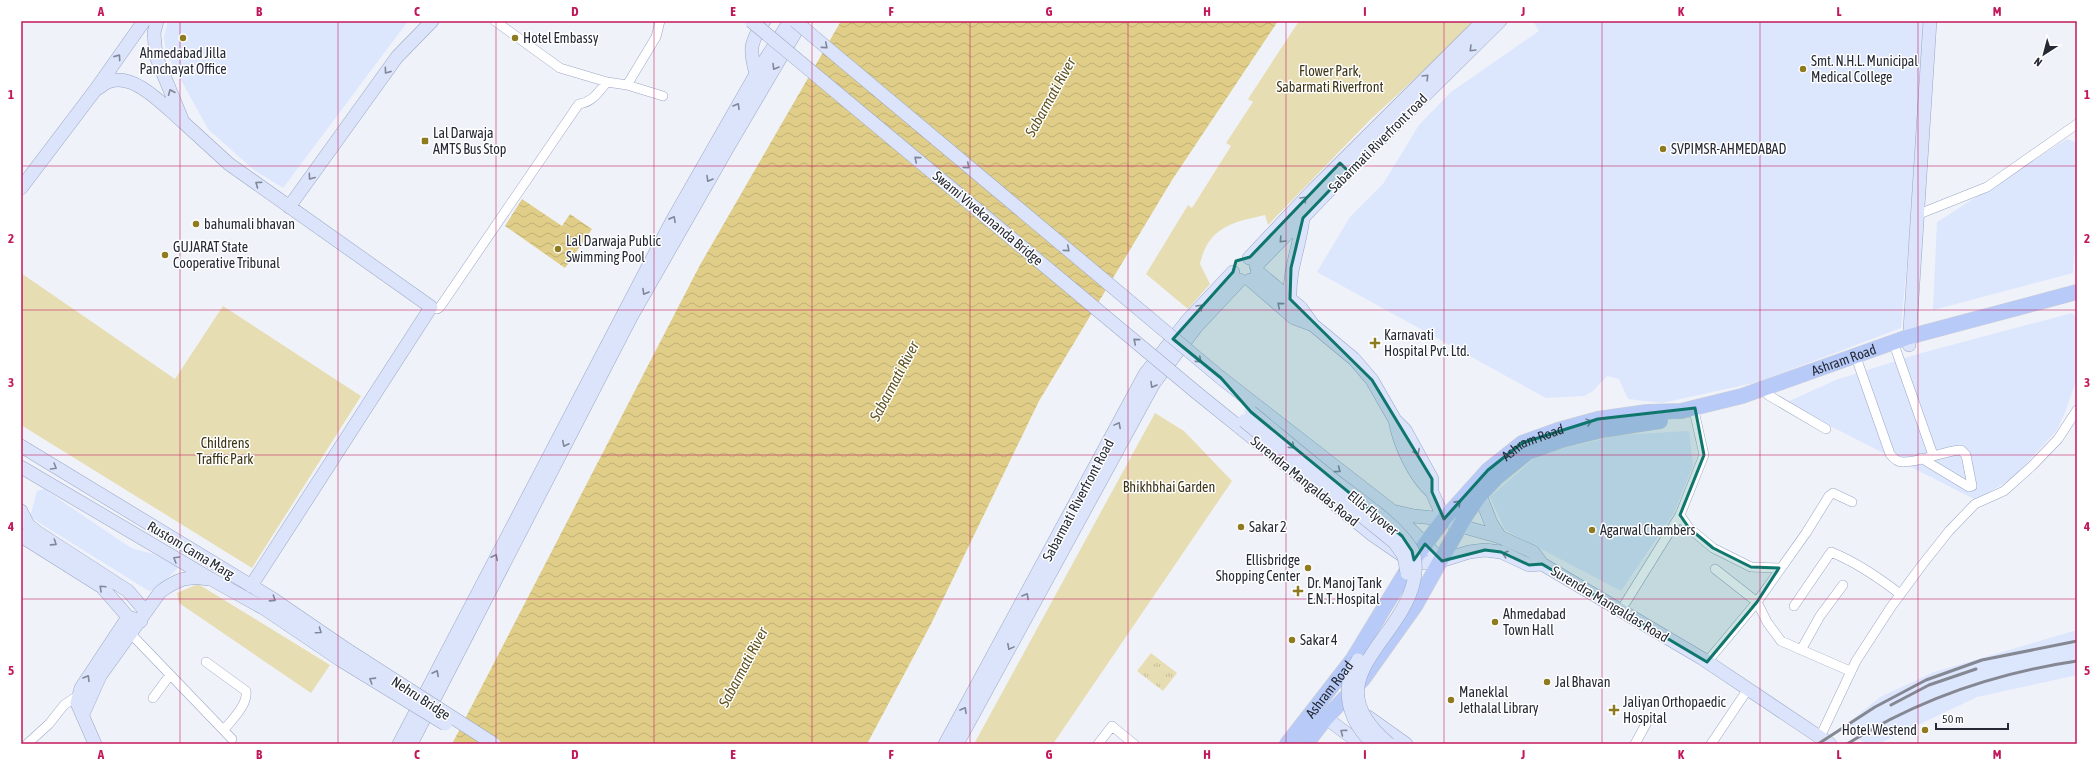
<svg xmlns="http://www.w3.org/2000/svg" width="2098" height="765" viewBox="0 0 2098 765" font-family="'Asap Condensed',sans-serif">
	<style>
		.built { fill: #dce6fd }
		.grass { fill: url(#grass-tufts) }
		.green { fill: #e7ddb3 }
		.water { fill: url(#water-waves) }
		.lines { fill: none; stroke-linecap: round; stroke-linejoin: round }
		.street-casing { stroke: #9aa7c5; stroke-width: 10 }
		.secondary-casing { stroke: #9aa7c5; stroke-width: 14 }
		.primary-casing { stroke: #cfd0d3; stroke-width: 16 }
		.street { stroke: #fff; stroke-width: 9 }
		.secondary { stroke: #dbe4fb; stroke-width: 13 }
		.primary { stroke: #b8caf7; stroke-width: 15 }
		.rail { stroke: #858892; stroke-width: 3 }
		.secondary-bridge-casing { stroke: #9aa7c5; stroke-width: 14; stroke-linecap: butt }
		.secondary-bridge { stroke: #dbe4fb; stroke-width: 13 }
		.oneway { stroke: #808798 }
		.oneway2 { stroke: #6e7a96 }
		.marked { fill: #0f766e; fill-opacity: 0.2; stroke: #0f766e; stroke-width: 3; stroke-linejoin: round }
		.grid { fill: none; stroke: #c2185b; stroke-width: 1; stroke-opacity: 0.55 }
		.poi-dot { fill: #8e7a1f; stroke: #fff; stroke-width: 1.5 }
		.labels { text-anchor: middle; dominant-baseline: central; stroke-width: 3; stroke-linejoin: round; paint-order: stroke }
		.poi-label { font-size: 14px; fill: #252a36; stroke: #fff; text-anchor: start }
		.park-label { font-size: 14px; fill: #3c3415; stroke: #fff }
		.street-label { font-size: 14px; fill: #252a36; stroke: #fff }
		.water-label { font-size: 15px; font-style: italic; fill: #5f521f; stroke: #fff }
		.neatline { fill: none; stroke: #c2185b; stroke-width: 1.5 }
		.grid-label { font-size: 13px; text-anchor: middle; font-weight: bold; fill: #c2185b }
	</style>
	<defs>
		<pattern id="grass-tufts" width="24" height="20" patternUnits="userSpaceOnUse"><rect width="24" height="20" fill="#e7ddb3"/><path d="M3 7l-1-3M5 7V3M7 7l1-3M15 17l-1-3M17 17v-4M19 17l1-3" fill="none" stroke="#c6be9b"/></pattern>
		<pattern id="water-waves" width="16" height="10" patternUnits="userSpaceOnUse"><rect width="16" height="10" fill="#dfcd88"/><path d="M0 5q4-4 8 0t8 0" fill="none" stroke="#bfb076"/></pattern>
	</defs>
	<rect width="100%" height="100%" fill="#f0f2f9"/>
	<path class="built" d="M168,21H408L283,188L254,170L208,129L166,53L164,37Z
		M1533,21H1924L1911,218L1901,328L1758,382L1662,403L1628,399L1619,379L1607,376L1593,391L1584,396L1546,398L1317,272L1350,217L1383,184L1419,125L1451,92L1539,31Z
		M2067,139L2077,143V217L2073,273L1933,310L1937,222Z
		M2072,313L2077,317V378L2066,410L2057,430L2013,478L1976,500L1785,403L1836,380L1918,354Z
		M1689,431L1693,465L1674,513L1621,591L1505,530L1490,497L1539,454L1620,435Z
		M44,489L131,548L153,554L179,567L155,590L149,591L30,517L37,491Z
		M2077,630V675L1977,697L1878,744H1866L1851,733L1849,722L1880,697L1934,672Z"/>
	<path class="grass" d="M1151,653L1177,673L1163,691L1137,671Z"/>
	<path class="green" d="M1299,21H1473L1435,60L1371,119L1268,225L1265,215C1233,222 1208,227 1200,264L1210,284L1188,309L1146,274L1188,205L1192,208L1231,146L1226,143L1253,102L1248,99Z
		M21,273L175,379L223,306L361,396L252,568L21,425Z
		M1155,413L1184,431L1232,481L1053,744H974Z
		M198,584L330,665L311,693L179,603L177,593Z"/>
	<path class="water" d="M841,21H1278L1172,180L1039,401L931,624L867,744H452L700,265Z
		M522,199L562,226L570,214L592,229L565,268L505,226Z"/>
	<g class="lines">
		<defs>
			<path id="street" d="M495,21L560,68L607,82L627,85L663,96
				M627,85L656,37L660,21
				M1919,214L1987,187L2077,124
				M431,307L437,309L440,307L576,108L579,104C593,102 598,92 607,82
				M1896,350L1933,455
				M1858,363L1890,454C1893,458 1897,462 1903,462C1922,462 1942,451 1961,450L1966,455L1972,486L1969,487L1921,458
				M1768,395L1826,429
				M1680,515L1689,528L1713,548L1751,567L1779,568
				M1715,569L1757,602L1767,622L1781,641L1850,671
				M1794,606L1831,552C1856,562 1878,577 1900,594
				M1621,610L1680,515L1704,455L1695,415V408
				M131,634L232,739
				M1801,650L1820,616L1843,585
				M206,662L246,691C248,705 232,719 224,730
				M1707,662L1757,602L1806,533L1829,496L1833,493L1852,502
				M153,698L170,675
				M1820,737L1856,661L1891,607L1922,565L1949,531L1975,504L2004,491L2033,465L2058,439L2077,410
				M27,744L49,724L64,705L80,694
				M1098,744L1112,726L1134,744
				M1635,744L1646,724
				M1711,744L1748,689"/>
			<path id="secondary" d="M157,21L154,33L156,56L183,122L229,164L431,307L251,586
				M756,74C749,49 750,43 764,21
				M97,89C102,86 106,82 111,81C136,74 164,106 182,121
				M21,188L96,89L144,21
				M289,207L397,57L432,21
				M1249,258L1312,191L1483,21
				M1256,266L1348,171L1500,21
				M1257,271L1301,308L1313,325L1354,359L1372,380L1395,420L1405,430L1432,479V492L1444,519
				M1250,280L1294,318L1313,325
				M1290,299C1289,267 1300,247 1303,218
				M1909,345L1930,21
				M1221,378L1391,510L1442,561
				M1197,393L1374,536L1412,562L1434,563L1469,552L1485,550L1501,552L1529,565L1542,564L1703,659L1830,744
				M1395,420C1399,443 1414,477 1432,492
				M21,446L273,599L349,651
				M21,467L211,579L265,609L342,661
				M1480,495L1491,523L1500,537
				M21,511L28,525L37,532L128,591L146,612
				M1392,511L1414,516L1444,519L1461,526L1500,537L1533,552L1542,564
				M21,536L102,587L128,617L141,621
				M83,714L100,676L160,592C176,580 188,575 207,579
				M1368,717L1406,744
				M1326,718L1361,744
				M95,744L77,703L81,688L128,617
				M399,744L672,221L756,74L790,21
				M411,744L631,317L728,147L802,21
				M945,744L1145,374L1187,321L1233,272
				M957,744L1154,383L1196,327L1240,280"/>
			<g id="primary">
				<path id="s1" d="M1287,744L1353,659L1412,562L1444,519L1488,470L1522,443L1558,430L1598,419L1647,412L1681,411L1742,396L1908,337L2077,292"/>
				<path d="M1306,744L1326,718L1363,679L1415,606L1466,515L1480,495L1496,478L1528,452L1562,440L1602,430L1660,421"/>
			</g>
		</defs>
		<use href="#street" class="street-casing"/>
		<use href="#secondary" class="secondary-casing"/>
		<use href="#primary" class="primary-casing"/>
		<use href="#street" class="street"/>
		<use href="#secondary" class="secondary"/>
		<use href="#primary" class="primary"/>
		<path class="rail" d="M1891,705L1929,685L1976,669
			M1818,744L1875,707L1926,680L1982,660L2077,641
			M1847,744C1917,700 1995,673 2077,661"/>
		<defs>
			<path id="secondary-bridge" d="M751,21L1197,393
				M795,21L1221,378
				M1251,412C1279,435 1307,459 1335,481C1358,499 1398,525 1412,550C1416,558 1416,571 1414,580C1401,643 1311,679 1389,744
				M1244,421L1394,542L1404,556L1407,573
				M349,651L494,744
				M1358,660C1339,688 1349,723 1374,744
				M342,661L445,724"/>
		</defs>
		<use href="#secondary-bridge" class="secondary-bridge-casing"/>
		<use href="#secondary-bridge" class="secondary-bridge"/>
	</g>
	<defs><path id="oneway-chevron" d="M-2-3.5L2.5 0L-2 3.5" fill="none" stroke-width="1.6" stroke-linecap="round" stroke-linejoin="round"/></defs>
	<g class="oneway">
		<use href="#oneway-chevron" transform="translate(825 46) rotate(40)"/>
		<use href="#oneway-chevron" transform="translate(1472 49) rotate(135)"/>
		<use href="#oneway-chevron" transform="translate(118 57) rotate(-55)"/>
		<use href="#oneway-chevron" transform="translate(775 67) rotate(121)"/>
		<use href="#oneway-chevron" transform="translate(387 71) rotate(126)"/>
		<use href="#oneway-chevron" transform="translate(1426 77) rotate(-45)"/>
		<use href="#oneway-chevron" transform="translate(171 92) rotate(-113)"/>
		<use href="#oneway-chevron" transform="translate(737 106) rotate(-60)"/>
		<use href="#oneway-chevron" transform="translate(917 159) rotate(-140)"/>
		<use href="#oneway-chevron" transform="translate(967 166) rotate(40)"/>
		<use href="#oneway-chevron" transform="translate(311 177) rotate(126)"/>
		<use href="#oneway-chevron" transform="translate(709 179) rotate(120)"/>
		<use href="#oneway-chevron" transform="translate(258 184) rotate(-144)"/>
		<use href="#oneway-chevron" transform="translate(1304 199) rotate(-47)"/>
		<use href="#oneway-chevron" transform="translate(673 219) rotate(-61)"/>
		<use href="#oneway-chevron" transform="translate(1282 240) rotate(134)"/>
		<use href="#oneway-chevron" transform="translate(1067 249) rotate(40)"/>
		<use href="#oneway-chevron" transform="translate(645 292) rotate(120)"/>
		<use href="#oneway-chevron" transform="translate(1280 305) rotate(-139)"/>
		<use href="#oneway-chevron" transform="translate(1200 307) rotate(-47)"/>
		<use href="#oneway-chevron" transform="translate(1136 341) rotate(-140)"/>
		<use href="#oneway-chevron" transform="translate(1199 360) rotate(40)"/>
		<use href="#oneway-chevron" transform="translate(1153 385) rotate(120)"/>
		<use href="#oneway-chevron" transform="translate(1118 425) rotate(-62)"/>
		<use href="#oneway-chevron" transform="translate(565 444) rotate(117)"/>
		<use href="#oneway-chevron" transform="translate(1292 446) rotate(40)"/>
		<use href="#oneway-chevron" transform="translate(1417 452) rotate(62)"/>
		<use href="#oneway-chevron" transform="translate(54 467) rotate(31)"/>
		<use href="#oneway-chevron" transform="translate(1338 470) rotate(37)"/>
		<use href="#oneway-chevron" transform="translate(54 543) rotate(33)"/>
		<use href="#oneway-chevron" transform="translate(1505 554) rotate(-162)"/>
		<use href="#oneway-chevron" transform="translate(495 557) rotate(-63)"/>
		<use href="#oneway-chevron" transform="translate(176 559) rotate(-149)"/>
		<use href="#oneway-chevron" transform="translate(102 588) rotate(-137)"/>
		<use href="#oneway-chevron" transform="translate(1026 596) rotate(-61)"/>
		<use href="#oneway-chevron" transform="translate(273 599) rotate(33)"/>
		<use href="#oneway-chevron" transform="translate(319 631) rotate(35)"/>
		<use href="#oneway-chevron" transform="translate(1010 647) rotate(118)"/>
		<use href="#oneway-chevron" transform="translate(436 673) rotate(-63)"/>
		<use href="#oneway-chevron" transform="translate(87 678) rotate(-59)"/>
		<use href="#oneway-chevron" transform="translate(372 680) rotate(-148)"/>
		<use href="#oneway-chevron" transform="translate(964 710) rotate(-61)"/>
		<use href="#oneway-chevron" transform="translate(1343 732) rotate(-143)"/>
	</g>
	<g class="oneway2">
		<use href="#oneway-chevron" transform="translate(1589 422) rotate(-15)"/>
		<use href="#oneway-chevron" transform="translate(1458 503) rotate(-48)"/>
	</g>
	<path class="marked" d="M1340,163L1348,171L1303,218L1291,268L1290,299L1372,380L1432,479V492L1444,519L1488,470L1522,443L1598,419L1695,408L1704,455L1680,515L1689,528L1713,548L1751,567L1779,568L1757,602L1707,662L1542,564L1529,565L1501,552L1485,550L1442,561L1425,544L1414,560L1412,551L1402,536L1251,412L1221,378L1173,339L1233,272L1236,261L1250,257Z"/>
	<path class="grid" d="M180,21V744M338,21V744M496,21V744M654,21V744M812,21V744M970,21V744M1128,21V744M1286,21V744M1444,21V744M1602,21V744M1760,21V744M1918,21V744M21,166H2077M21,310H2077M21,455H2077M21,599H2077"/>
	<g class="poi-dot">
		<circle cx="183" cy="38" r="4"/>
		<circle cx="515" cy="38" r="4"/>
		<circle cx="1803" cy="69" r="4"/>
		<rect x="421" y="137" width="8" height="8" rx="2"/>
		<circle cx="1663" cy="149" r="4"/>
		<circle cx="196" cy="224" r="4"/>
		<circle cx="558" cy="249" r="4"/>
		<circle cx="165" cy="255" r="4"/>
		<path d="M1373 337h4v4h4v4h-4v4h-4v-4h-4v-4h4z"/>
		<circle cx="1241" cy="527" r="4"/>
		<circle cx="1592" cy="530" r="4"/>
		<circle cx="1308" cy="568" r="4"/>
		<path d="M1296 585h4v4h4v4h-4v4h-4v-4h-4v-4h4z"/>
		<circle cx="1495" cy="622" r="4"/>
		<circle cx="1292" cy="640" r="4"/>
		<circle cx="1547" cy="682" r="4"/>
		<circle cx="1451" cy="700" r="4"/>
		<path d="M1612 704h4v4h4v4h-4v4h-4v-4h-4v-4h4z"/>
		<circle cx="1925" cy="730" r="4"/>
	</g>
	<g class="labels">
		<g class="poi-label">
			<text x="523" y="38">Hotel Embassy</text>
			<text x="183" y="53" text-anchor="middle">Ahmedabad Jilla<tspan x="183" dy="16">Panchayat Office</tspan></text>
			<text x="1811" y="61">Smt. N.H.L. Municipal<tspan x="1811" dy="16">Medical College</tspan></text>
			<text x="433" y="133">Lal Darwaja<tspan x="433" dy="16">AMTS Bus Stop</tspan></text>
			<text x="1671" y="149">SVPIMSR-AHMEDABAD</text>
			<text x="204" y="224">bahumali bhavan</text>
			<text x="566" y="241">Lal Darwaja Public<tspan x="566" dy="16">Swimming Pool</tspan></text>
			<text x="173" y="247">GUJARAT State<tspan x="173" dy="16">Cooperative Tribunal</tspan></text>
			<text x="1384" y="335">Karnavati<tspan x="1384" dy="16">Hospital Pvt. Ltd.</tspan></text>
			<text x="1249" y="527">Sakar 2</text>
			<text x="1600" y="530">Agarwal Chambers</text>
			<text x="1300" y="560" text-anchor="end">Ellisbridge<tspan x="1300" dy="16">Shopping Center</tspan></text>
			<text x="1307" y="583">Dr. Manoj Tank<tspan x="1307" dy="16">E.N.T. Hospital</tspan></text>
			<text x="1503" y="614">Ahmedabad<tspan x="1503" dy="16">Town Hall</tspan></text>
			<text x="1300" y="640">Sakar 4</text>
			<text x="1555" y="682">Jal Bhavan</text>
			<text x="1459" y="692">Maneklal<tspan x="1459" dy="16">Jethalal Library</tspan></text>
			<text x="1623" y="702">Jaliyan Orthopaedic<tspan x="1623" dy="16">Hospital</tspan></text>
			<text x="1917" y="730" text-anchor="end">Hotel Westend</text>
		</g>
		<g class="park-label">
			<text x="1330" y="71">Flower Park,<tspan x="1330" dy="16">Sabarmati Riverfront</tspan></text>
			<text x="225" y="443">Childrens<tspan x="225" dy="16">Traffic Park</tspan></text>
			<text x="1169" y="487">Bhikhbhai Garden</text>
		</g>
		<g class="street-label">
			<text transform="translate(1378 143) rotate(-45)">Sabarmati Riverfront road</text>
			<text transform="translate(988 218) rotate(40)">Swami Vivekananda Bridge</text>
			<text stroke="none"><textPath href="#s1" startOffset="718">Ashram Road</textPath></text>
			<text stroke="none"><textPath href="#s1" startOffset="394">Ashram Road</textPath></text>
			<text transform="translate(1305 481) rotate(39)">Surendra Mangaldas Road</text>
			<text transform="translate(1078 500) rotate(-62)">Sabarmati Riverfront Road</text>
			<text transform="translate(1373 513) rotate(40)">Ellis Flyover</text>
			<text transform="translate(191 550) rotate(31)">Rustom Cama Marg</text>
			<text transform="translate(1610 604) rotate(31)">Surendra Mangaldas Road</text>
			<text stroke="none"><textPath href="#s1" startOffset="69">Ashram Road</textPath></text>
			<text transform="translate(421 698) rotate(33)">Nehru Bridge</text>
		</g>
		<g class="water-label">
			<text transform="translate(1050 97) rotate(-61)">Sabarmati River</text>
			<text transform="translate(894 381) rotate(-62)">Sabarmati River</text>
			<text transform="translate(743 667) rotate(-62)">Sabarmati River</text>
		</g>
	</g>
	<rect width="2098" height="765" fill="none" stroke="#ffffff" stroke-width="44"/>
	<g transform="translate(2044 54) rotate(216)" stroke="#ffffff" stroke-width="3" paint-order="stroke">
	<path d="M0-3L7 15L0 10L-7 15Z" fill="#252a36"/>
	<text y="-6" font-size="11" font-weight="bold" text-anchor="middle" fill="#252a36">N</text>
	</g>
	<path d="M1936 723v6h72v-6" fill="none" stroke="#252a36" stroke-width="2"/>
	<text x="1942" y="723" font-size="12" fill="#252a36" stroke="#ffffff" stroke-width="3" paint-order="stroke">50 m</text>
	<rect x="22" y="22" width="2054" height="721" class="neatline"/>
	<g class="grid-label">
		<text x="101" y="16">A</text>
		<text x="259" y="16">B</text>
		<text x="417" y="16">C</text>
		<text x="575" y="16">D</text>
		<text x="733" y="16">E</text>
		<text x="891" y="16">F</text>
		<text x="1049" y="16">G</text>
		<text x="1207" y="16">H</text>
		<text x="1365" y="16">I</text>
		<text x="1523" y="16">J</text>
		<text x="1681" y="16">K</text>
		<text x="1839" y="16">L</text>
		<text x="1997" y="16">M</text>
		<text x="11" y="99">1</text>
		<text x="2087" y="99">1</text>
		<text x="11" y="243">2</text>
		<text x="2087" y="243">2</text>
		<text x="11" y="387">3</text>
		<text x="2087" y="387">3</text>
		<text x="11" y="531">4</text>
		<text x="2087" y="531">4</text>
		<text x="11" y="675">5</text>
		<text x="2087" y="675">5</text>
		<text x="101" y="759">A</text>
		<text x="259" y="759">B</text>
		<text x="417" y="759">C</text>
		<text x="575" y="759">D</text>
		<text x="733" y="759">E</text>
		<text x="891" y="759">F</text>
		<text x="1049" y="759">G</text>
		<text x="1207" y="759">H</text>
		<text x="1365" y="759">I</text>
		<text x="1523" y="759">J</text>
		<text x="1681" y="759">K</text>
		<text x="1839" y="759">L</text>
		<text x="1997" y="759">M</text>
	</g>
</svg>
